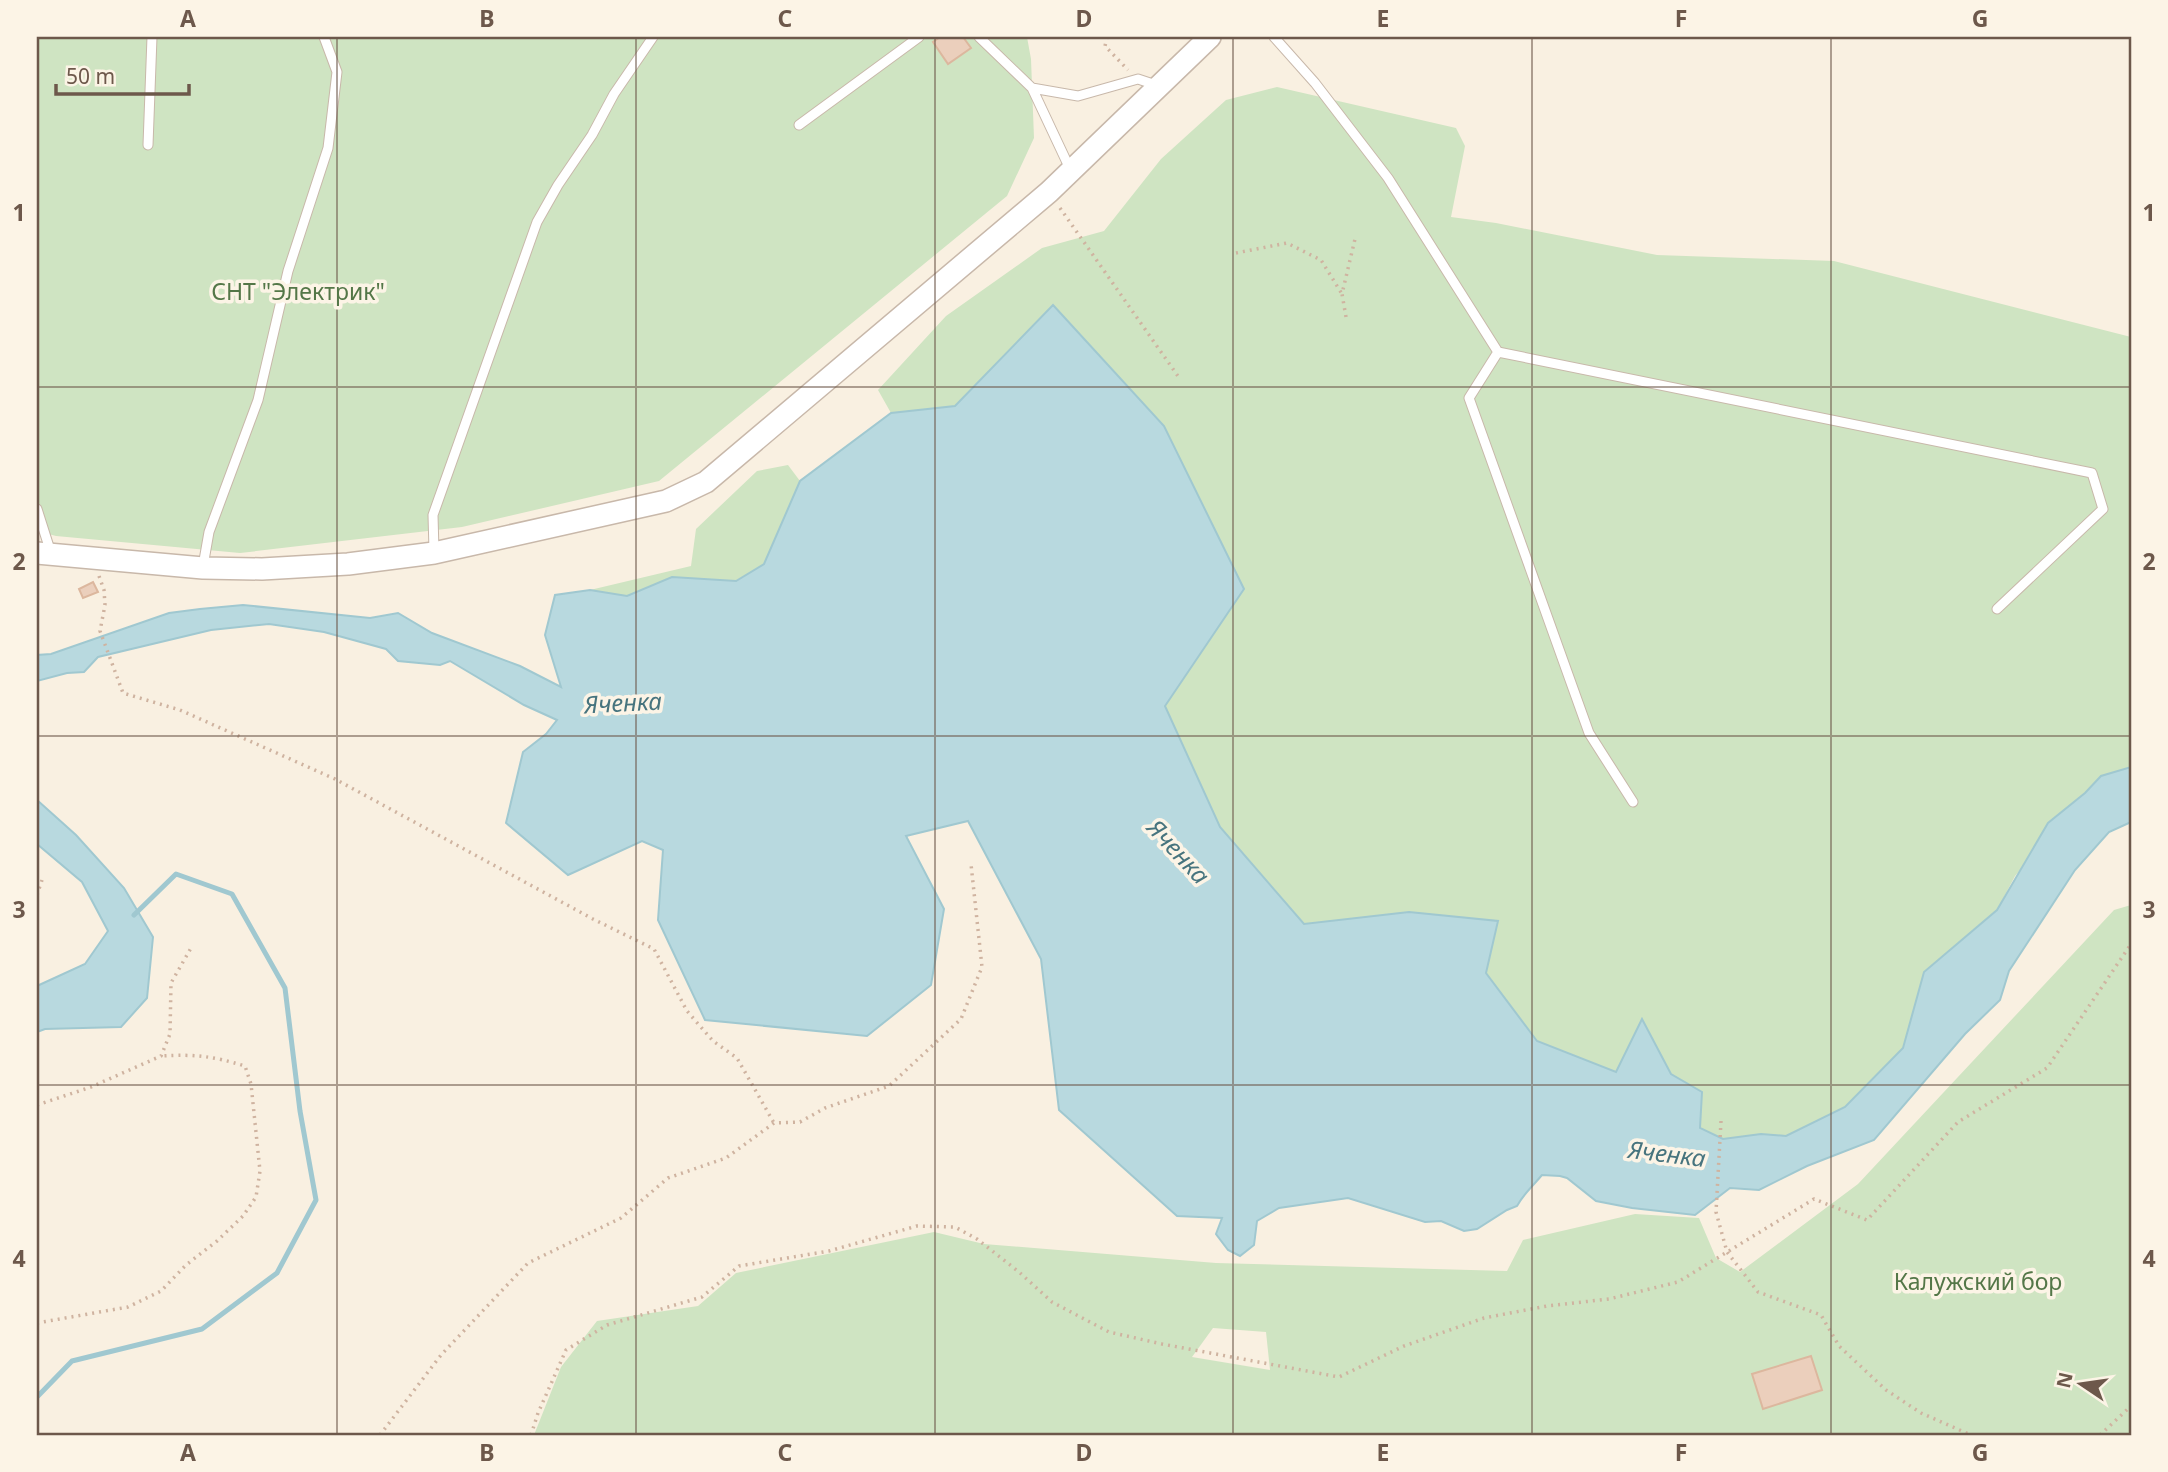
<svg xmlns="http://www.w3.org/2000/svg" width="2168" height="1472" viewBox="0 0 2168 1472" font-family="'Noto Sans',sans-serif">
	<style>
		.green { fill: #cfe4c2; fill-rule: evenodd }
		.water { fill: #b8d9df; stroke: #a0c8d0; stroke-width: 2 }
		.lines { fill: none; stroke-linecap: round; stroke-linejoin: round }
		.stream { stroke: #a0c8d0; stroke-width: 5 }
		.building { fill: #ebcfbc; stroke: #dcb79e; stroke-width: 2 }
		.service-casing { stroke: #c8b8aa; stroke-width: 11 }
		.tertiary-casing { stroke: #c8b8aa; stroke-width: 24 }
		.path { stroke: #cfb3a0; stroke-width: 3.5; stroke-dasharray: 2 5; stroke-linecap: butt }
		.service { stroke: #fff; stroke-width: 9 }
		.tertiary { stroke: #fff; stroke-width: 21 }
		.grid { fill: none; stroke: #6d584b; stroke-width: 2; stroke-opacity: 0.55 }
		.labels { text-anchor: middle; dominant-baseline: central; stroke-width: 7; stroke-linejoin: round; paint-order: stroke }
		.park-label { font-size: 23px; fill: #547748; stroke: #fcf4e6 }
		.water-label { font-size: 24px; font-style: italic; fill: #47747e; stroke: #fcf4e6 }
		.neatline { fill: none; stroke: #6d584b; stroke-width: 2.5 }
		.grid-label { font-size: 23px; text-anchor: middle; font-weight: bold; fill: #6d584b }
	</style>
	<rect width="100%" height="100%" fill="#f9f0e1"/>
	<path class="green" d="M37,37H1027L1031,59L1034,138L1007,196L659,481L462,527L240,553L56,536L37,531Z
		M1277,87L1456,128L1465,146L1451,217L1496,223L1657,255L1834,261L2131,337V767L2101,776L2085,793L2015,876L1997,910L1924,972L1903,1048L1845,1107L1786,1136L1761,1134L1723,1139L1699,1128L1702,1092L1671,1074L1642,1020L1616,1072L1537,1041L1486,973L1498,921L1409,912L1304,924L1220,827L1165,706L1244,589L1053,305L955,406L891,413L878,390L946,316L1042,248L1104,231L1161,159L1226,100Z
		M788,465L800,481L764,564L735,581L672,577L627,596L590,590L691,566L696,529L757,471Z
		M2131,905V1435H534L561,1367L597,1321L698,1306L736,1273L934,1232L984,1244L1216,1263L1507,1271L1523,1240L1635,1214L1699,1218L1716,1258L1740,1272L1858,1184L2114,910ZM1213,1328L1266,1332L1270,1370L1192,1357Z"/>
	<path class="water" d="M1053,305L1164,426L1244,589L1165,706L1220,827L1304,924L1409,912L1498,921L1486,973L1537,1041L1616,1072L1642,1019L1671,1074L1702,1092L1700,1128L1723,1139L1761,1134L1786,1136L1845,1107L1903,1048L1924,972L1997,910L2048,823L2085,793L2101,776L2131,767V822L2109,832L2075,870L2009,971L2000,1000L1965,1034L1874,1140L1807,1166L1759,1190L1730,1188L1695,1215L1632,1208L1596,1201L1567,1178L1560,1176L1542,1175C1532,1187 1525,1192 1517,1206L1507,1210L1477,1229L1464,1231L1441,1221L1425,1222L1348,1198L1279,1208L1257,1221L1254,1245L1240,1256L1228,1250L1216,1234L1222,1218L1177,1216L1059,1110L1041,959L968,821L906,836L944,909L931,985L867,1036L705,1020L658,920L663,850L642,841L568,875L506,823L523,752L546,734L557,720L524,705L450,661L440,665L398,661L386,649L324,632L269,624L211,630L98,657L84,672L67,673L37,681V655L51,654L169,613L200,609L243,605L370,618L398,613L432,633L520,666L561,687L545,635L555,595L590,590L627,596L672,577L736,581L764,564L800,481L891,413L955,406Z
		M37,800L76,835L124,888L153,937L147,998L121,1027L45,1029L37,1032V986L85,964L108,931L82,882L37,844Z"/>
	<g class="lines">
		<path class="stream" d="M37,1397L72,1361L202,1329L277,1273L316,1200L300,1111L285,988L232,894L176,874L134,915"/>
	</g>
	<path class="building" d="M940,37H963L971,48L948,64L933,42Z
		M93,582L98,592L83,598L79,589Z
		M1811,1356L1822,1390L1763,1409L1752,1374Z"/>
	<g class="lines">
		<defs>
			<path id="service" d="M979,37L1032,88L1071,171
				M1274,37L1315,83L1388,178L1498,352L1469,398L1589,733L1633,802
				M1032,88L1078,96L1138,79L1159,86
				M799,125L919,37
				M148,145L152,37
				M1498,352L2092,473L2103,509L1997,609
				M37,509L51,553
				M434,551L433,515L537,222L558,185L592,135L614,94L653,37
				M203,566L209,532L258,400L288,271L328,148L337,72L324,37"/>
			<path id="tertiary" d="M37,553L203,568L262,569L348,564L434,553L666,501L706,482L1049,192L1210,37"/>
		</defs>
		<use href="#service" class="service-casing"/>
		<use href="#tertiary" class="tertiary-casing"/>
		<path class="path" d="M1107,37L1105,46L1128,70
			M1060,208L1180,379
			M1236,253L1287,243L1321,260L1342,294
			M1346,317L1342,294L1355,239
			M99,576L104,590L105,605L100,631L123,693L180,710L335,779L593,919L654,949L687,1011L713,1041L737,1058L774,1123
			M37,895L42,880
			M37,1105L91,1087L161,1056L170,1034L171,983L191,948
			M1721,1121L1716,1212L1727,1252L1758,1292L1821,1315L1839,1346L1886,1390L1921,1413L1971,1435
			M37,1323L128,1307L161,1291L186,1265L217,1241L243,1216L256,1197L260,1171L251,1084L245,1066C212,1056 195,1054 161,1056
			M380,1435L441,1355L528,1263L621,1218L668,1178L726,1158L774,1123L800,1122L825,1108L889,1086L961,1019L982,967L971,864
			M531,1435L538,1413L566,1350L607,1325L702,1297L739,1266L829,1251L917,1226L955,1227L977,1239L1019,1272L1052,1302L1109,1332L1162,1344L1339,1377L1404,1346L1484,1318L1547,1306L1609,1299L1678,1282L1814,1199L1867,1220L1958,1122L2047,1068L2131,944
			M2100,1435L2131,1406"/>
		<use href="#service" class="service"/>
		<use href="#tertiary" class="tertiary"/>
	</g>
	<path class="grid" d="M337,37V1435M636,37V1435M935,37V1435M1233,37V1435M1532,37V1435M1831,37V1435M37,387H2131M37,736H2131M37,1085H2131"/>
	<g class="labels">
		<g class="park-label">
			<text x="298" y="291">СНТ "Электрик"</text>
			<text x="1978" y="1281">Калужский бор</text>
		</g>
		<g class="water-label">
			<text transform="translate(623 702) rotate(-3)">Яченка</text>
			<text transform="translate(1179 851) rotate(47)">Яченка</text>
			<text transform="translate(1667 1153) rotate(7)">Яченка</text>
		</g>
	</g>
	<rect width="2168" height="1472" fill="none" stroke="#fcf4e6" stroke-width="77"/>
	<g transform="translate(2081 1384) rotate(283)" stroke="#fcf4e6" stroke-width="5" paint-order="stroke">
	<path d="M0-5L12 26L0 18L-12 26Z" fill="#6d584b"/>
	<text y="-10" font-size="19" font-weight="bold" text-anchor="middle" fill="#6d584b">N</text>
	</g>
	<path d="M56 84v10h133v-10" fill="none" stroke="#6d584b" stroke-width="3.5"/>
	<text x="66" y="84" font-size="21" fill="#6d584b" stroke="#fcf4e6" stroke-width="5" paint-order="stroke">50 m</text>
	<rect x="38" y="38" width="2092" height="1396" class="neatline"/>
	<g class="grid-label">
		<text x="188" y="27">A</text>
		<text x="487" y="27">B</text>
		<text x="785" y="27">C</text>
		<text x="1084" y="27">D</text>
		<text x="1383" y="27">E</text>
		<text x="1681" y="27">F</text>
		<text x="1980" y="27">G</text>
		<text x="19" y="221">1</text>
		<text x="2149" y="221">1</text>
		<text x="19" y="570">2</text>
		<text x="2149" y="570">2</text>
		<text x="19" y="918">3</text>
		<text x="2149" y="918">3</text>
		<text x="19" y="1267">4</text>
		<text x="2149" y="1267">4</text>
		<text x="188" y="1461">A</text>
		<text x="487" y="1461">B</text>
		<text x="785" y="1461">C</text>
		<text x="1084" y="1461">D</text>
		<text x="1383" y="1461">E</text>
		<text x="1681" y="1461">F</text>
		<text x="1980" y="1461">G</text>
	</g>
</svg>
